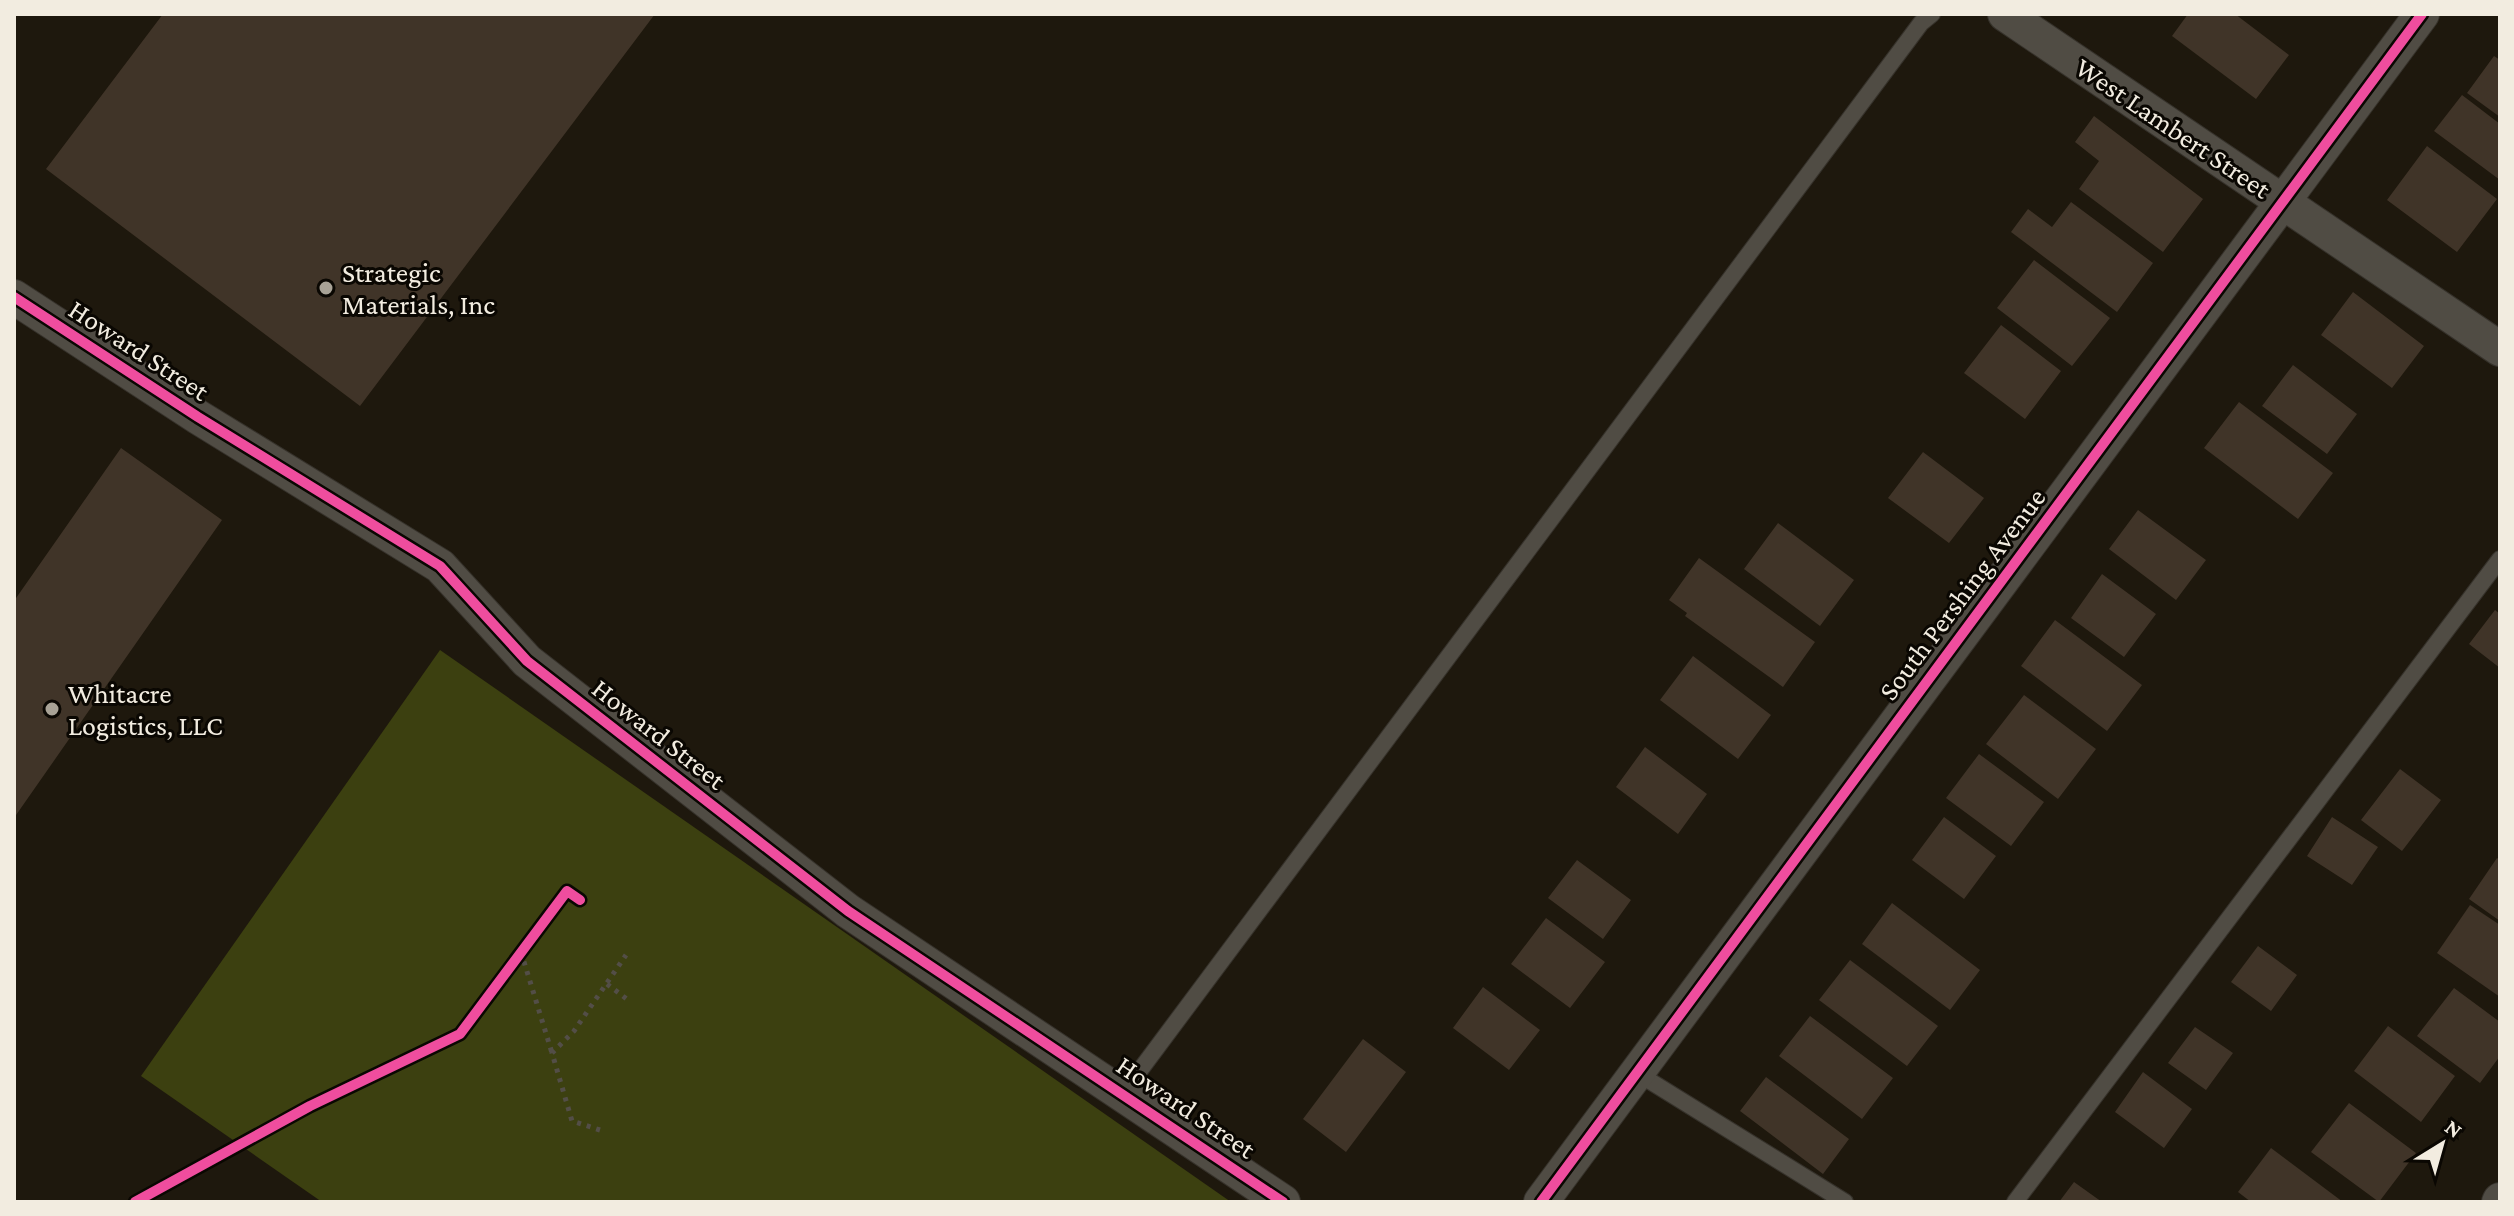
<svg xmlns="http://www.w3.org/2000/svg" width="2514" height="1216" viewBox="0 0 2514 1216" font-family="'Crimson Pro',serif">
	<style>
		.green { fill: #3c4010 }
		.building { fill: #403428 }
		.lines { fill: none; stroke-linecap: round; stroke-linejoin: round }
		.lane-casing { stroke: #36322b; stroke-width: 18 }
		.street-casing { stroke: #36322b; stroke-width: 36 }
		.path { stroke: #534e47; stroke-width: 5; stroke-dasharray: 4 6; stroke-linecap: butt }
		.lane { stroke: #504c44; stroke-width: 16 }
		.street { stroke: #504c44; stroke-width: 34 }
		.cycleway-casing { stroke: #0a0702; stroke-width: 15 }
		.cycleway { stroke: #ef4d9e; stroke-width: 10 }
		.poi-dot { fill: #a8a296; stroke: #0a0702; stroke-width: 3 }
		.labels { text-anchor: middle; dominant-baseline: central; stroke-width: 6; stroke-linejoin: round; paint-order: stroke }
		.street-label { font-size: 28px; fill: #f2ece0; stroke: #0a0702 }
		.poi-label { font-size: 28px; fill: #f2ece0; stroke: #0a0702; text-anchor: start }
	</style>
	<rect width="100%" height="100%" fill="#1e180d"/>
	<path class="green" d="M440,650L1231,1202H322L141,1076Z"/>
	<path class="building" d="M163,14H655L360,406L46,169Z
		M2188,14H2235L2289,55L2256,99L2172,36Z
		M2494,56L2500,60V117L2467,93Z
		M2462,95L2500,124V180L2434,131Z
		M2094,116L2203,199L2163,252L2079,189L2099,161L2075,142Z
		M2427,146L2497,199L2457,252L2387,200Z
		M2071,202L2153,263L2117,312L2011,232L2028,209L2052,227Z
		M2034,260L2110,318L2072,366L1997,308Z
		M2353,292L2424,346L2392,388L2321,335Z
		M2001,325L2061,371L2025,419L1964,373Z
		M2293,365L2357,414L2327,454L2262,406Z
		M2239,402L2333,473L2298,519L2204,448Z
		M121,448L222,520L14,818V601Z
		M1923,452L1984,498L1949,543L1888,498Z
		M2138,510L2206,560L2176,600L2109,549Z
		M1778,523L1854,580L1820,626L1744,569Z
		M1699,558L1815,642L1783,687L1685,616L1687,613L1669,600Z
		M2102,574L2156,614L2124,657L2071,618Z
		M2495,610L2500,614V668L2469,644Z
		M2055,620L2142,685L2107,731L2021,666Z
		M1693,656L1771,715L1738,759L1660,700Z
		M2024,695L2096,749L2058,799L1986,744Z
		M1645,747L1707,794L1678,834L1616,787Z
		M1979,754L2044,802L2011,846L1946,798Z
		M2400,769L2441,800L2402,851L2361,820Z
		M1944,817L1996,856L1964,899L1912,860Z
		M2332,817L2378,847L2352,885L2307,856Z
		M2497,858L2500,860V921L2469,899Z
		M1577,860L1631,900L1603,939L1548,898Z
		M1892,903L1980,970L1950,1010L1862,944Z
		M2470,905L2500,925V997L2437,953Z
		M1546,918L1605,962L1570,1008L1511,964Z
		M2258,946L2297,975L2271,1011L2231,982Z
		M1850,960L1938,1026L1907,1066L1819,1000Z
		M1483,987L1540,1030L1509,1070L1453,1028Z
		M2454,988L2500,1022V1056L2480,1083L2417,1036Z
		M1810,1016L1893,1078L1862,1119L1779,1056Z
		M2388,1026L2455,1076L2421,1122L2354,1071Z
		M2195,1027L2233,1053L2206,1090L2168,1063Z
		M1363,1039L1406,1072L1346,1152L1303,1119Z
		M2143,1072L2192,1109L2164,1148L2115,1112Z
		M1766,1077L1849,1139L1823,1174L1740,1111Z
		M2349,1103L2416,1153L2379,1202L2311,1152Z
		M2271,1148L2343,1202H2251L2238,1192Z
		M2074,1182L2102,1202H2059Z"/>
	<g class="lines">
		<defs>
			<path id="lane" d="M1637,1073L1845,1202
				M1123,1093L1921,23L1932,14
				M2015,1202L2500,559"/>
			<path id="street" d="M2005,14L2500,349
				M14,297L198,417L440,566L527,661L848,911L1283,1202
				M1541,1202L2422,14
				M2499,1202L2500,1200"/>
		</defs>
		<use href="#lane" class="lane-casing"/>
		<use href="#street" class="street-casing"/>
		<path class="path" d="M521,952L552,1053
			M607,984L628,1000
			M600,1130L572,1121L552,1053L574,1031L626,955"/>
		<use href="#lane" class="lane"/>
		<use href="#street" class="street"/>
		<defs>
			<path id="cycleway" d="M14,297L198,417L440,566L527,661L848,911L1283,1202
				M135,1202L310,1106L460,1034L567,891L580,900
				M1541,1202L2422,14"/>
		</defs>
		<use href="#cycleway" class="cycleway-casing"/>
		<use href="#cycleway" class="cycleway"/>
	</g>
	<g class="poi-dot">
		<circle cx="326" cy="288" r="8"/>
		<circle cx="52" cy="709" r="8"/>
	</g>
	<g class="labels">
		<g class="street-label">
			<text transform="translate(2173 128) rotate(34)">West Lambert Street</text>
			<text transform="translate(139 350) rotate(33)">Howard Street</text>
			<text transform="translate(1962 594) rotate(-53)">South Pershing Avenue</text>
			<text transform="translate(659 734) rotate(38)">Howard Street</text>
			<text transform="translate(1186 1107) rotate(34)">Howard Street</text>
		</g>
		<g class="poi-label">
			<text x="342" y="272">Strategic<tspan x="342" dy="32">Materials, Inc</tspan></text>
			<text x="68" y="693">Whitacre<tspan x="68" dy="32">Logistics, LLC</tspan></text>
		</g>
	</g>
	<rect width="2514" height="1216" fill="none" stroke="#f2ece0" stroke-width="32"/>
	<g transform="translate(2442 1144) rotate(37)" stroke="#0a0702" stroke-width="6" paint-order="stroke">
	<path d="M0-6L14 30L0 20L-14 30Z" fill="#f2ece0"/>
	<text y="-12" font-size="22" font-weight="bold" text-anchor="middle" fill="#f2ece0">N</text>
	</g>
</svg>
